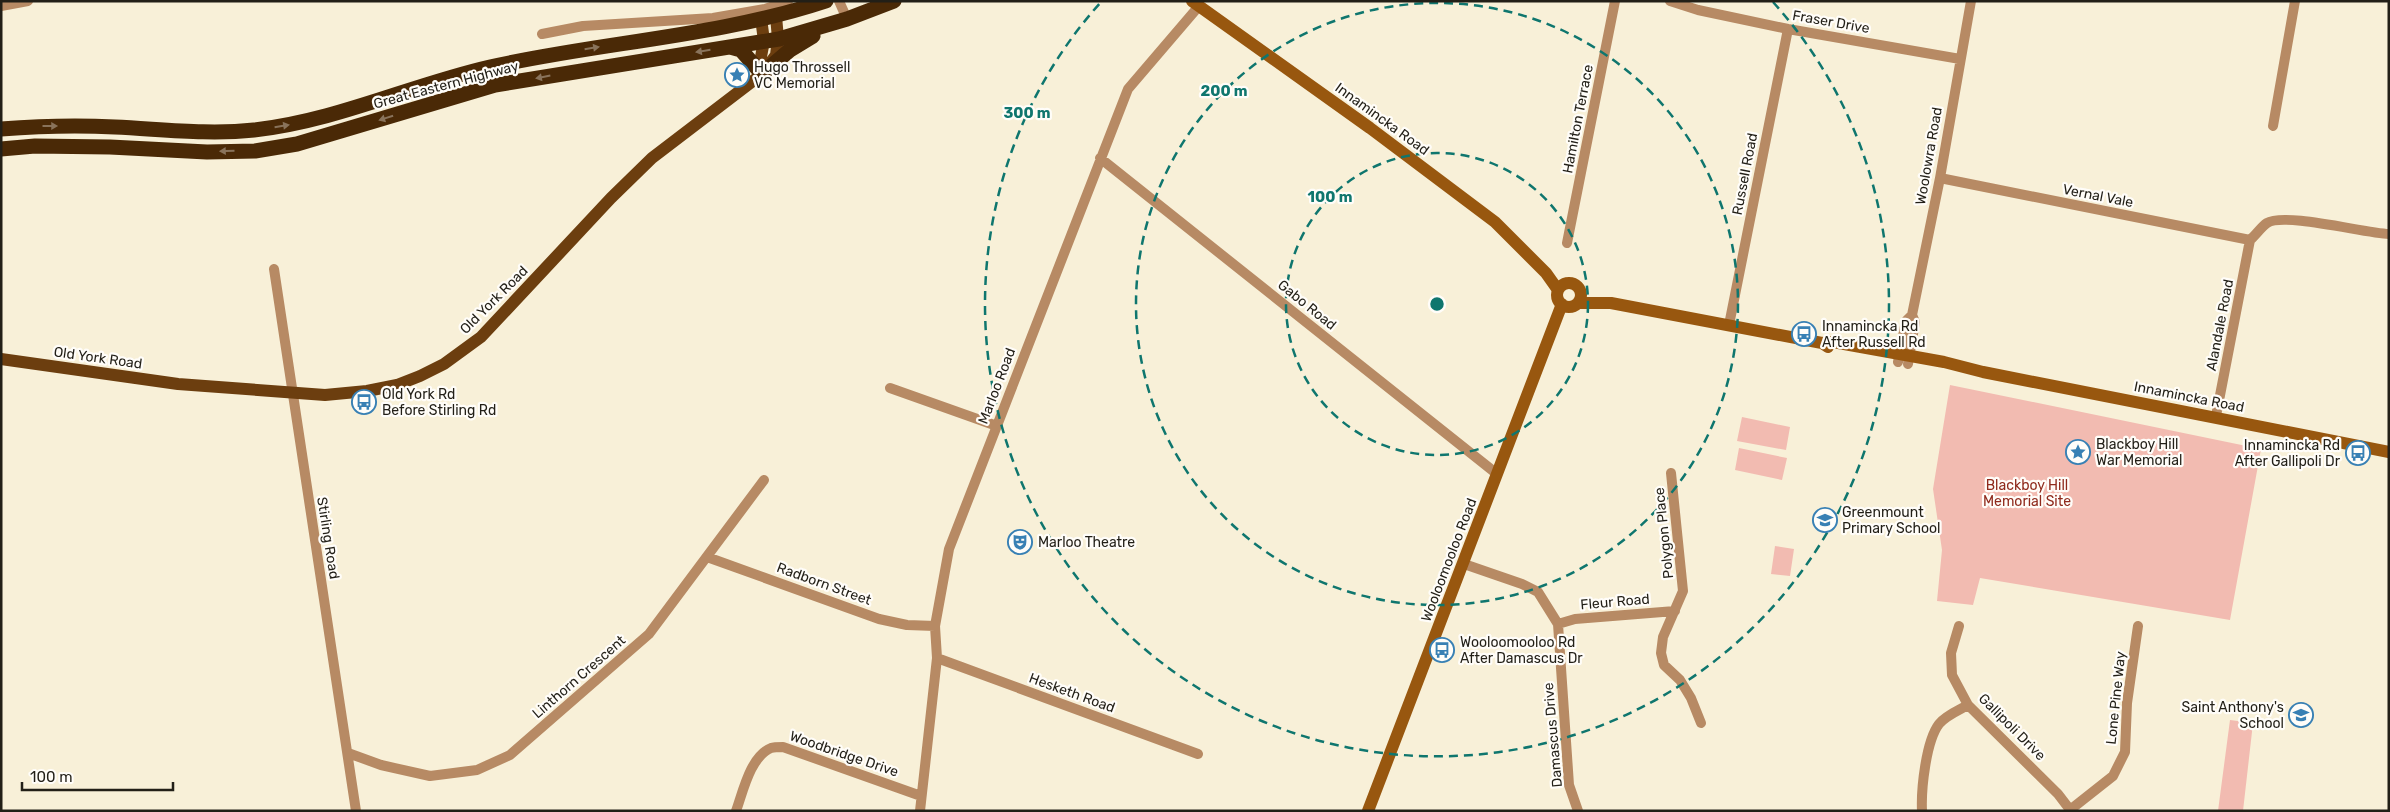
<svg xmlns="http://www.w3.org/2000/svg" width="2390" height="812" font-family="Rubik,sans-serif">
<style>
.green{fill:#f2bbb1}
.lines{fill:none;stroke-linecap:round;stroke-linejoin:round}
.street{stroke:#b78a64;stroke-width:10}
.secondary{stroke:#98570f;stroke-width:12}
.primary{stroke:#6c3e0f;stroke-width:12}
.highway{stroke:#4a2906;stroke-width:15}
.oneway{fill:#89735b}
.ring{fill:none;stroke:#0f766e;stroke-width:2.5;stroke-dasharray:9 6}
.labels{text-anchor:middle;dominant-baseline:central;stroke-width:4.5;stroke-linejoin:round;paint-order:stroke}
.street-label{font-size:14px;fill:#221f17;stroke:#fffdf9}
.poi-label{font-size:14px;fill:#221f17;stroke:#fffdf9;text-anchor:start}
.park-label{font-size:14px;fill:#8f2a1c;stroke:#fffdf9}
.centre{fill:#0f766e;stroke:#fffdf9;stroke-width:2.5}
.ring-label{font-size:15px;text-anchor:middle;font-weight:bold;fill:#0f766e;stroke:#fffdf9;stroke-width:4.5;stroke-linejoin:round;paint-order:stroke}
</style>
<rect width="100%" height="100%" fill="#f8f0d8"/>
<path class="green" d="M1950,385l311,64 -31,171 -250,-42 -7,27 -36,-4 5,-51 -9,-61z
M1742,417l48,10 -4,23 -49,-9z
M1739,448l48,10 -5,22 -47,-10z
M1775,546l19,3 -4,27 -19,-2z
M2230,720l23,3 -10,88h-25z"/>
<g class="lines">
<path class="street" d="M839,1l8,18
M1670,1l28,9 90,19 172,30
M1,6l27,-5
M542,34l41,-8 130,-8 52,-9 23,-8
M2273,126l22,-125
M1100,158l397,316
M1940,178l310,62
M2250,240c6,-5 11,-13 17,-17 17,-11 97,10 122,11
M1567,243l48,-242
M274,269l82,542
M1729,325l59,-296
M1898,362l8,-41 6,-6 28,-137 31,-177
M1908,364l7,-42 -3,-7
M890,388l107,38
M2216,416l34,-176
M1671,473l12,118 -20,46 -2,16 3,12 16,15 11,18 10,25
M707,557l172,62 28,6 28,1
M1464,564l58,20 16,8 20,32 11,161 9,26
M1558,624l17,-5 100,-8
M1959,626l-8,27 1,22 16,30 90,89 13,17
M937,658l261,96
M348,753l33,12 49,11 47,-6 33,-15 139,-121 115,-154
M2070,810l43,-34 12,-24 2,-49 11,-77
M736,811c7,-19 14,-54 35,-63 3,-1 8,-1 12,-1l138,49
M920,811l17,-153 -2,-32 14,-77 179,-460 71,-83
M1922,811c-1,-22 4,-70 17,-87 6,-8 20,-14 29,-19"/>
<path class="secondary" d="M1192,1l178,127 125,94 51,51 12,17
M1557 295a12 12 0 1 1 24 0a12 12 0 1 1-24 0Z
M1578,303h33l211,40 6,4
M1822,343l11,-1 111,20 39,10 406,80
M1368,811l194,-507"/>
<path class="primary" d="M761,18l3,23 -4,21 2,12
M1,359l177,25 147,11 42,-4 30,-6 23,-9 24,-12 37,-27 130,-139 41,-40 110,-84 14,-19 2,-16 -2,-23"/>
<path class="highway" d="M730,47l11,3 21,24 28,-24 23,-14
M1,129c38,-3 76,-4 114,-2 46,2 93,8 139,3 82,-9 157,-45 236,-63 111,-25 227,-30 336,-66
M1,149l34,-3 75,1 97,5 48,-1 42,-7 198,-59 284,-46 68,-20 47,-18"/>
</g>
<defs><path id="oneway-solid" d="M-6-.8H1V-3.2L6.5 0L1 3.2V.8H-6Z" transform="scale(1.25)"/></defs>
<g class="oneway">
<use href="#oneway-solid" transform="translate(592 48) rotate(-9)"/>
<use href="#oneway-solid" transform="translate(703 51) rotate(171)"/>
<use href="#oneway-solid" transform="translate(543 77) rotate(169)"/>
<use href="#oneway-solid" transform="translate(386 118) rotate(162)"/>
<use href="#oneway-solid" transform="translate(50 126)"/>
<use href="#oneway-solid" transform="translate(282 126) rotate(-9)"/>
<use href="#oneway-solid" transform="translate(227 151) rotate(178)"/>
</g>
<g class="ring">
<circle cx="1437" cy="304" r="151"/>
<circle cx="1437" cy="304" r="301"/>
<path d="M1773 2A452 452 0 1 1 1101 2"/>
</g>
<defs>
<symbol id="sight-ring" viewBox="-11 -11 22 22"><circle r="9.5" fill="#fffdf9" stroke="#3880b4" stroke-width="1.5"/><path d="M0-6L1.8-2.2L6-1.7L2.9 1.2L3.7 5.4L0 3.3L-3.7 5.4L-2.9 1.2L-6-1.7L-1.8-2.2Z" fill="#3880b4"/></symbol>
<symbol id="bus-ring" viewBox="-11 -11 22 22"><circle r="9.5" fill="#fffdf9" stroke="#3880b4" stroke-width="1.5"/><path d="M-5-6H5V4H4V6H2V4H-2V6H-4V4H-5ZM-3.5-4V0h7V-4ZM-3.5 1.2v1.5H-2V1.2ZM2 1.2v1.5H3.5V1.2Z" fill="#3880b4"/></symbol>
<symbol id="school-ring" viewBox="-11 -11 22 22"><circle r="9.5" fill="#fffdf9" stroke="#3880b4" stroke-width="1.5"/><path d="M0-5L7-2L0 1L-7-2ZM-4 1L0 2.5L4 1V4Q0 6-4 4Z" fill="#3880b4"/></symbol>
<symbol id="theatre-ring" viewBox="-11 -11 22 22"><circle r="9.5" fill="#fffdf9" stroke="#3880b4" stroke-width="1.5"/><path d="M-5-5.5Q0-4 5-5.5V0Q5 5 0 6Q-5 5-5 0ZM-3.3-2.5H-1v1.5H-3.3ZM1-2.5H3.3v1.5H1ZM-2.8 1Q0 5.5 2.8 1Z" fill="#3880b4"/></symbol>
</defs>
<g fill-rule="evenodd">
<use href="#sight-ring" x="723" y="61" width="28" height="28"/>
<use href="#bus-ring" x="1790" y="320" width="28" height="28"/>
<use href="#bus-ring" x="350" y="388" width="28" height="28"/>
<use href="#sight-ring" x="2064" y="438" width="28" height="28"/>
<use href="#bus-ring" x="2344" y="439" width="28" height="28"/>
<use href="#school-ring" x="1811" y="506" width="28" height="28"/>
<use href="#theatre-ring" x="1006" y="528" width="28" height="28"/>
<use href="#bus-ring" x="1428" y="636" width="28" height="28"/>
<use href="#school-ring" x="2287" y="701" width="28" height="28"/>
</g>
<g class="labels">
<g class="street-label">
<text transform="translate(1831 22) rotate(10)">Fraser Drive</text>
<text transform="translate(446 85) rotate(-15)">Great Eastern Highway</text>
<text transform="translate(1382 119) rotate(36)">Innamincka Road</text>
<text transform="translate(1578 119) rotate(-79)">Hamilton Terrace</text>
<text transform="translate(1929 156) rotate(-80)">Woolowra Road</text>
<text transform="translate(1745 174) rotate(-79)">Russell Road</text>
<text transform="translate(2098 196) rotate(11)">Vernal Vale</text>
<text transform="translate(494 300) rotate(-45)">Old York Road</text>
<text transform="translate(1307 305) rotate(39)">Gabo Road</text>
<text transform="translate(2220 325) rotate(-79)">Alandale Road</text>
<text transform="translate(98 358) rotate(8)">Old York Road</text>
<text transform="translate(997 386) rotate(-69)">Marloo Road</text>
<text transform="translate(2189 397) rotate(11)">Innamincka Road</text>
<text transform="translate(1664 533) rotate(-96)">Polygon Place</text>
<text transform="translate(328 538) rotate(81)">Stirling Road</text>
<text transform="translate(1449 560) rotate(-69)">Wooloomooloo Road</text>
<text transform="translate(824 584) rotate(20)">Radborn Street</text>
<text transform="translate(1615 602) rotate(-5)">Fleur Road</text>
<text transform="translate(579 677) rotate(-41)">Linthorn Crescent</text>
<text transform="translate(1072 693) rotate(20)">Hesketh Road</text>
<text transform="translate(2116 698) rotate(-84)">Lone Pine Way</text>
<text transform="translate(2012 727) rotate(45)">Gallipoli Drive</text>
<text transform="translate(1553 735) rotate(-95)">Damascus Drive</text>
<text transform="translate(844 754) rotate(19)">Woodbridge Drive</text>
</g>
<g class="poi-label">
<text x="754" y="67">Hugo Throssell<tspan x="754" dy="16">VC Memorial</tspan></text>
<text x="1822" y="326">Innamincka Rd<tspan x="1822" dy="16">After Russell Rd</tspan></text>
<text x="382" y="394">Old York Rd<tspan x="382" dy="16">Before Stirling Rd</tspan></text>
<text x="2096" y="444">Blackboy Hill<tspan x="2096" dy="16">War Memorial</tspan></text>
<text x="2340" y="445" text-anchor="end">Innamincka Rd<tspan x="2340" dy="16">After Gallipoli Dr</tspan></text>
<text x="1842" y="512">Greenmount<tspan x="1842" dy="16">Primary School</tspan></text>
<text x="1038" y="542">Marloo Theatre</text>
<text x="1460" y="642">Wooloomooloo Rd<tspan x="1460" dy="16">After Damascus Dr</tspan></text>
<text x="2284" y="707" text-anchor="end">Saint Anthony's<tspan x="2284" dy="16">School</tspan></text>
</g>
<g class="park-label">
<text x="2027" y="485">Blackboy Hill<tspan x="2027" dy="16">Memorial Site</tspan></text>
</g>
</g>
<circle cx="1437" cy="304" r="8" class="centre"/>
<g class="ring-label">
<text x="1224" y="96">200 m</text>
<text x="1027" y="118">300 m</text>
<text x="1330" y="202">100 m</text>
</g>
<rect width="2390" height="812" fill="none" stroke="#221f17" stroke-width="5"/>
<path d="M22 782v8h151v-8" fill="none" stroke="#221f17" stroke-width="2.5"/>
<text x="30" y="782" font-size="15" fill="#221f17" stroke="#fffdf9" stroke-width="4" paint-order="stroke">100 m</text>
</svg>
